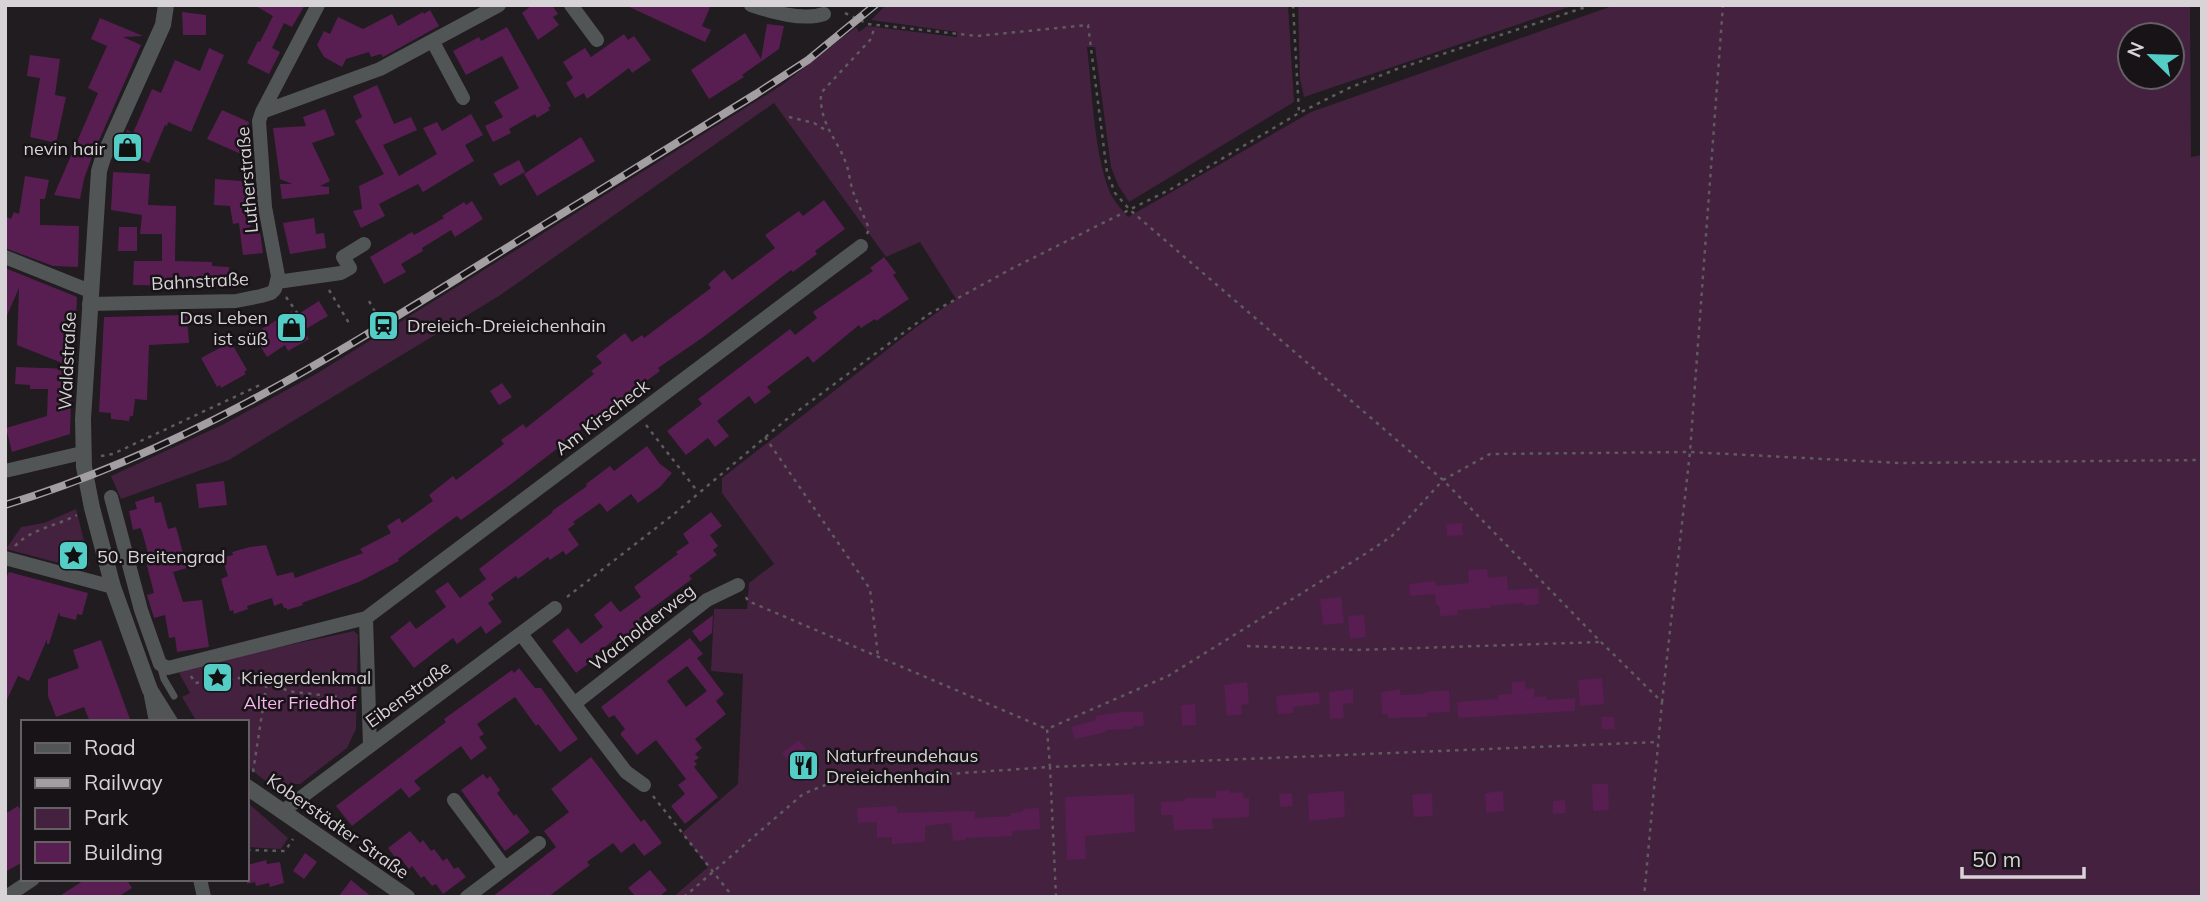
<svg xmlns="http://www.w3.org/2000/svg" width="2207" height="902" font-family="Mulish,sans-serif">
<style>
.green{fill:#43213f;fill-rule:evenodd}
.building{fill:#581e52;fill-rule:evenodd}
.lines{fill:none;stroke-linecap:round;stroke-linejoin:round}
.path{stroke:#5f5b5e;stroke-width:2.5;stroke-dasharray:3.5 5;stroke-linecap:butt}
.service{stroke:#525555;stroke-width:7}
.minor{stroke:#525555;stroke-width:14}
.tertiary{stroke:#525555;stroke-width:16}
.rail-casing{stroke:#a29ea1;stroke-width:8}
.rail{stroke:#171316;stroke-width:5;stroke-dasharray:16;stroke-linecap:butt}
.labels{text-anchor:middle;dominant-baseline:central;stroke-width:5;stroke-linejoin:round;paint-order:stroke}
.poi-label{font-size:18px;fill:#d7d3d6;stroke:#171316;text-anchor:start}
.street-label{font-size:18px;fill:#d7d3d6;stroke:#171316}
.park-label{font-size:18px;fill:#fbb5f0;stroke:#171316}
</style>
<rect width="100%" height="100%" fill="#201c1f"/>
<path class="green" d="M886,5h402l6,97 -165,100 -11,-17 -7,-18 -16,-120h-8c5,42 7,105 22,143 4,10 12,19 19,27l183,-105 304,-107h575l1,152 11,-2v742h-1529l35,-30 -26,-34 56,-49 5,-110 -32,-3 3,-62h33l2,-26 25,-19 -52,-71v-15l193,-150 41,-29 -36,-57 -34,15 -112,-154 -275,193 -270,164 -108,39 -10,-23 111,-51 94,-51 466,-289 74,-58 3,5 8,-6 90,11v-5l-86,-12zM2130,35h42v42h-42z
M1298,5h277l-271,92 -4,-18z
M76,509l14,55 -3,4 -13,-1 -68,-18 15,-22 23,-4z
M354,631l4,4 -2,94 -9,19 -47,36 -29,1 -24,-18v-45h-50l-15,-25 8,-4 -11,-20 8,-6z
M247,802l41,36 -7,11 -34,-2z"/>
<path class="building" d="M254,5h51l-13,22 -8,-4 -12,25 8,4 -11,22 -22,-11 11,-22 2,1 13,-26z
M532,5h20l6,9 -5,3 6,8 -21,15 -16,-27z
M625,5h86l-9,21 9,4 -6,12z
M430,10l9,16 -56,31 -2,-3 -10,3 -2,-5 -23,7 -4,8 -18,-10 -7,-12 7,-14 6,3 8,-17 25,12 29,-15 6,12 25,-14 1,2z
M182,12l24,3v20h-23z
M100,18l43,18 -20,1 18,8 -48,109 -9,25 -4,20 -26,-4 44,-102 -10,-5 19,-42 -16,-7z
M767,24l17,2 -5,23 -37,26 2,2 -35,22 -18,-29 54,-37 16,26z
M507,27l44,79 -3,2 2,2 -13,8 -2,-4 -26,15 2,4 -18,9 -8,-16 18,-9 -9,-15 25,-14 -17,-32 -36,19 -13,-24 26,-14 2,4z
M624,34l4,6 6,-4 17,24 -19,13 -3,-5 -42,31 -3,-6 -9,5 -9,-15 7,-5 -10,-16 22,-14 6,9z
M209,48l15,7 -33,77 -23,-10 -1,4 -2,-1 -16,38 -31,-13 9,-20 6,3 19,-44 9,4 14,-33 25,11z
M30,55l30,4 -5,36 11,2 -10,46 -26,-6 10,-59 -13,-2z
M377,85l17,39 17,-7 6,13 -34,15 16,31 38,-22 -14,-26 14,-6 5,9 29,-17 12,21 -18,10 9,16 -51,31 -5,-8 -39,20 6,12 -24,12 -8,-17 9,-2 -3,-23 25,-12 -29,-53 7,-4 -9,-21z
M325,109l10,26 -23,8 18,38 -10,5 9,1v7l-47,5 -2,-15h12l-12,-5 -7,-51 33,-2 -3,-9z
M222,110l27,12 -2,9 3,-1v28l-43,-19z
M581,137l14,24 -58,35 -13,-22z
M519,160l6,12 -25,14 -7,-12z
M113,172l37,2 -2,31 28,1 -1,55 37,1v4l17,1 -1,20 -95,-2 1,-24h28v-27h-22l2,-19 -31,-5z
M25,176l24,4 -4,19h-5v26l39,1 -1,41 -25,-1 -48,-18v-32l6,3 3,-7 5,2z
M215,179l38,3 -3,51 10,-1 3,21 -20,2 -4,-32 -6,1 -3,-18 -16,-1z
M824,200l21,29 -30,22 2,3 -24,18 -2,-2 -89,68 -44,30 2,3 -94,69 1,1 -57,44 -49,35 -4,-4 -59,43 1,2 -40,21 -57,21 1,2 -16,5v-2h-3l-2,-5 -8,3 -2,-8 -25,8 1,3 -14,5 -1,-4 -3,1 -9,-32 7,-3 -6,-18 11,-3 -1,-3 18,-5 16,-2 11,31 16,-4 2,6 68,-25 -3,-4 31,-16 -4,-7 12,-8 3,5 31,-22 -4,-6 24,-19 3,4 48,-36 -3,-4 22,-16 3,4 68,-54 -3,-3 11,-8 -6,-7 29,-23 7,9 10,-7 2,3 67,-50 -3,-4 16,-14 8,10 43,-32 -10,-13 34,-24 4,5z
M472,201l11,18 -28,18 -4,-7 -29,18 1,3 -22,13 5,8 -22,12 -14,-27 42,-25 2,3 30,-17 -2,-2 22,-14 2,3z
M314,218l2,16 8,-1 2,15 -36,6 -7,-31z
M119,227h18v24h-19z
M884,257l12,16 -3,2 16,24 -33,22 -1,-2 -14,9 -2,-3 -46,38 -5,-7 -41,31 4,5 -16,12 -6,-8 -32,25 12,15 -14,11 -7,-9 -22,17 -19,-24 35,-27 -4,-5 92,-70 5,6 22,-17 -4,-6 60,-41 -3,-3z
M5,268l72,29 -1,20h-2l-2,50 -55,-22 2,-57 -14,32z
M319,301l9,15 -24,14 5,9 -21,12 -3,-6 -18,12 -14,-23 39,-23 3,5z
M187,315l2,28 -40,2 -2,55 -12,-1 -2,17h-3l-1,5 -18,-2v-6l-12,-1 5,-95z
M231,342l16,28 -3,2 2,2 -25,14 -1,-3 -3,2 -16,-29z
M16,367l56,2 -2,65 -58,18 -6,-24 41,-12 1,-27h-18v-4l-15,-1z
M502,383l10,14 -13,8 -9,-14z
M647,446l13,18 12,9 -12,14 -22,16 -7,-9 -24,18 -7,-9 -27,19 2,2 -7,5 11,16 -13,10 -3,-4 -13,9 -2,-3 -30,22 -2,-3 -25,18 3,5 -6,4 14,19 -16,12 -5,-8 -24,18 -4,-6 -39,30 -24,-31 20,-16 6,8 30,-22 -11,-16 13,-9 12,16 26,-19 -7,-10 74,-57 -1,-1 35,-25 -1,-2 24,-18 4,5z
M224,481l3,24 -28,3 -3,-24z
M154,496l1,7 6,-1 7,27 8,-2 11,41 -14,4 10,30 19,-2 7,47 -32,5 -2,-15 -6,1 -4,-23 -11,3 -7,-23 7,-2 -8,-31 4,-1 -8,-30 -2,-3 -7,2 -4,-19 8,-2 -2,-7z
M711,512l11,14 -12,9 8,11 -5,4 4,5 -28,21 3,3 -53,39 1,2 -3,3 5,7 -18,13 -5,-7 -28,22 2,2 -17,13 -24,-32 16,-13 13,16 22,-17 -9,-12 17,-14 9,11 21,-15 -7,-10 44,-33 -2,-2 13,-9 -6,-9z
M1462,523l1,12 -16,1 -1,-12z
M1487,569l1,9 19,-2 1,14 30,-2 1,16 -15,2 -1,-3 -33,3v2l-33,2 1,5 -18,1 -1,-11h-3l-1,-11 -25,2 -1,-12 26,-3 1,5 33,-3 -1,-13z
M9,572l79,21 -6,22 -5,-1 -1,6 -16,-4 -1,-4 -10,32h-2v-5l-18,42 -11,-5 -13,28v-124z
M1341,597l3,26 -21,2 -3,-26z
M713,615l-1,18 -12,9 -8,-11z
M1364,615l2,22 -16,2 -2,-23z
M690,638l13,16 -6,4 27,36 -8,7 10,13 -31,25 7,9 -7,6 4,4 -5,3 3,3 -3,3 24,30 -33,27 -14,-18 14,-12 -7,-9 8,-6 -30,-39 -19,15 -16,-20v-2l4,-4 -11,-14 -5,3 -8,-11zM687,666l20,25 -21,16 -19,-26z
M101,640l30,82h-41l-6,-15 -28,10 -8,-21v-17l31,-11 -6,-18z
M519,668l16,20h6l37,51 -18,13 -22,-28 -2,2 -21,-29 -38,27 7,10 -5,3 8,11 -16,12 -10,-14 -47,35 7,8 -12,9 -8,-10 -49,38 -16,-20 110,-84 -2,-3 68,-49 2,3z
M1602,678l2,26 -24,2 -2,-26z
M1525,681l1,8 8,-1v9l13,-1v4l28,-2v13l-117,7 -1,-16 41,-3v-4l14,-1v-12z
M1247,682l2,22 -8,1 1,9 -15,2 -3,-31z
M1353,689v14l-10,1 1,14 -14,1 -1,-27z
M1400,689v6l25,-1v-2l24,-2 1,22 -23,1v4l-39,1v-4h-6l-1,-22z
M1319,692l1,12 -27,3v6l-15,1 -2,-18z
M1195,704l1,21 -14,1 -1,-21z
M1122,712h21l1,14h-11v3l-27,1v2l-31,7 -4,-12 25,-7v-4z
M1601,717h13l1,12h-13z
M799,740l22,30 -15,13 -24,-30z
M591,757l50,65 3,-3 18,24 -18,13 -10,-13 -13,10 -8,-10 -26,19 3,3 -42,32h-56l64,-50 -12,-16 25,-19 -18,-23z
M483,774l4,5 3,-3 10,14 -3,3 17,23 2,-2 14,18 -25,19 -44,-61z
M1592,784h16l1,26 -16,1z
M1230,790v3l13,-1v6h6v19l-37,2 1,10 -39,1 -1,-15h-12v-13l24,-1v-3h31v-7z
M1344,791l1,26 -36,4 -1,-27z
M1503,791l1,20 -18,2 -1,-20z
M1292,793l1,13 -13,1 -1,-13z
M1432,793l1,23 -19,1 -2,-22z
M1134,794l1,38 -50,4 1,23 -19,1 -2,-63z
M1565,800l1,13 -13,1v-13z
M18,806l5,8v48l-18,10v-58z
M897,806v7l78,-2v7l36,-2v-3l12,-1v-3l16,-1 1,21 -27,2 -1,5 -47,2v2l-12,1 -2,-18 -26,3v16l-33,2v-7l-15,1v-16l-19,1 -1,-15z
M410,831l10,12 3,-3 8,11 3,-2 9,12 4,-3 7,11 4,-2 8,10 -23,17 -7,-10 -4,2 -8,-10 -3,2 -9,-12 -3,3 -9,-11 -3,2 -9,-12z
M305,853l12,9 -13,17 -11,-8z
M266,860l1,4 13,-2 4,21 -14,4 -1,-4 -13,3 -1,-4 -8,2v-19z
M650,870l17,20 -8,7h-23l-8,-9z
M86,879h40l6,9 -14,9h-60z
M351,880l21,17h-34z"/>
<g class="lines">
<path class="path" d="M1293,5l6,108
M845,13l23,11 109,12 111,-11 19,147 8,21 15,17 313,270 158,162 61,60 -18,195
M789,117l25,6 13,8
M867,234l2,-5c-5,-14 -13,-27 -17,-41 -2,-7 -3,-15 -5,-22 -9,-27 -28,-41 -26,-73l50,-54 4,-13
M329,290l20,33
M286,297l12,17
M369,301l10,18
M646,425l52,67
M765,437l105,152 8,67
M101,456l12,-2 147,-69
M15,546c16,-17 41,-20 62,-31
M567,597l107,-83 113,-95 142,-105 82,-45 160,-80 128,-76 50,-25 48,-19 195,-64
M746,597l2,4 299,128
M1247,646l110,4 244,-8
M191,676l4,7 73,-8 19,16 51,6 15,8
M1662,702l28,-250 33,-447
M253,772l15,-97
M653,796l80,101
M247,850l38,1 8,-12
M684,897l119,-103 42,-17h59l146,-10 -3,-38 121,-53 197,-122 27,-18 51,-56 47,-26 200,-2 210,11 302,-3
M1056,897l-6,-130 608,-25"/>
<path class="service" d="M160,665l4,14 10,17"/>
<path class="minor" d="M571,5l26,35
M751,5c21,7 51,16 73,9
M433,42l30,56
M262,112l118,-43 119,-64
M5,257l85,34
M277,282l64,-9 9,-5 -7,-11 21,-13
M89,304l147,-3 25,-5 10,-3 4,-4 3,-13 -13,-69 -6,-86 3,-9 56,-107
M5,471l77,-18
M111,497l30,113 19,54 8,4 198,-50
M5,558l108,29
M521,634l105,138 18,13
M151,696l5,26
M574,704l133,-104 31,-15
M370,746l-4,-128 495,-372
M454,800l51,68
M283,811l272,-203
M200,879l4,18
M6,897l27,-18
M467,897l72,-54"/>
<path class="tertiary" d="M166,5l-3,20 -60,133 -4,13 -16,248 1,48 8,41 21,79 37,103 20,32
M247,787l160,110"/>
<defs>
<path id="rail" d="M5,505c174,-53 319,-143 471,-238 93,-58 186,-115 280,-173l52,-34 67,-55"/>
</defs>
<use href="#rail" class="rail-casing"/>
<use href="#rail" class="rail"/>
</g>
<defs>
<symbol id="shop-square" viewBox="-11 -11 22 22"><rect x="-9" y="-9" width="18" height="18" rx="4" fill="#54cdc7" stroke="#171316"/><path d="M-5-2.5h2.3a2.7 3.5 0 0 1 5.4 0H5L5.5 6h-11ZM-1.5-2.5h3a1.5 2.3 0 0 0-3 0Z" fill="#111"/></symbol>
<symbol id="station-square" viewBox="-11 -11 22 22"><rect x="-9" y="-9" width="18" height="18" rx="4" fill="#54cdc7" stroke="#171316"/><path d="M-3-6H3Q5-6 5-4V2Q5 4 3 4L4.5 6H3L1.5 4h-3L-3 6H-4.5L-3 4Q-5 4-5 2V-4Q-5-6-3-6ZM-3.5-4v3h7v-3ZM-3.5 1v1.5H-2V1ZM2 1v1.5H3.5V1Z" fill="#111"/></symbol>
<symbol id="sight-square" viewBox="-11 -11 22 22"><rect x="-9" y="-9" width="18" height="18" rx="4" fill="#54cdc7" stroke="#171316"/><path d="M0-6L1.8-2.2L6-1.7L2.9 1.2L3.7 5.4L0 3.3L-3.7 5.4L-2.9 1.2L-6-1.7L-1.8-2.2Z" fill="#111"/></symbol>
<symbol id="restaurant-square" viewBox="-11 -11 22 22"><rect x="-9" y="-9" width="18" height="18" rx="4" fill="#54cdc7" stroke="#171316"/><path d="M-5-6h1v4h1v-4h1v4h1v-4h1v5L-1.5 .5V6h-2V.5L-5-1ZM5-6V6H3V1.5H1.5Q1.5-4 5-6Z" fill="#111"/></symbol>
</defs>
<g fill-rule="evenodd">
<use href="#shop-square" x="110" y="130" width="35" height="35"/>
<use href="#station-square" x="366" y="308" width="35" height="35"/>
<use href="#shop-square" x="274" y="310" width="35" height="35"/>
<use href="#sight-square" x="56" y="538" width="35" height="35"/>
<use href="#sight-square" x="200" y="660" width="35" height="35"/>
<use href="#restaurant-square" x="786" y="748" width="35" height="35"/>
</g>
<g class="labels">
<g class="poi-label">
<text x="105" y="148" text-anchor="end">nevin hair</text>
<text x="268" y="317" text-anchor="end">Das Leben<tspan x="268" dy="21">ist süß</tspan></text>
<text x="407" y="325">Dreieich-Dreieichenhain</text>
<text x="97" y="556">50. Breitengrad</text>
<text x="241" y="677">Kriegerdenkmal</text>
<text x="826" y="755">Naturfreundehaus<tspan x="826" dy="21">Dreieichenhain</tspan></text>
</g>
<g class="street-label">
<text transform="translate(247 180) rotate(-95)">Lutherstraße</text>
<text transform="translate(200 281) rotate(-3)">Bahnstraße</text>
<text transform="translate(67 361) rotate(-87)">Waldstraße</text>
<text transform="translate(602 417) rotate(-37)">Am Kirscheck</text>
<text transform="translate(642 627) rotate(-38)">Wacholderweg</text>
<text transform="translate(408 694) rotate(-36)">Eibenstraße</text>
<text transform="translate(338 826) rotate(35)">Koberstädter Straße</text>
</g>
<g class="park-label">
<text x="300" y="702">Alter Friedhof</text>
</g>
</g>
<rect width="2207" height="902" fill="none" stroke="#d7d3d6" stroke-width="14"/>
<rect x="21" y="720" width="228" height="161" fill="#171316" stroke="#646063" stroke-width="2"/>
<rect x="35" y="743" width="35" height="10" fill="#525555" stroke="#646063" stroke-width="2"/>
<text x="84" y="755" font-size="21" fill="#d7d3d6">Road</text>
<rect x="35" y="778" width="35" height="10" fill="#a29ea1" stroke="#646063" stroke-width="2"/>
<text x="84" y="790" font-size="21" fill="#d7d3d6">Railway</text>
<rect x="35" y="808" width="35" height="21" fill="#43213f" stroke="#646063" stroke-width="2"/>
<text x="84" y="825" font-size="21" fill="#d7d3d6">Park</text>
<rect x="35" y="842" width="35" height="21" fill="#581e52" stroke="#646063" stroke-width="2"/>
<text x="84" y="860" font-size="21" fill="#d7d3d6">Building</text>
<g transform="translate(2151 56) rotate(293)"><circle r="33" fill="#171316" stroke="#646063" stroke-width="2"/>
<path d="M0-5L12 26L0 18L-12 26Z" fill="#54cdc7"/>
<text y="-10" font-size="19" font-weight="bold" text-anchor="middle" fill="#d7d3d6">N</text>
</g>
<path d="M1962 867v10h122v-10" fill="none" stroke="#d7d3d6" stroke-width="3.5"/>
<text x="1972" y="867" font-size="21" fill="#d7d3d6" stroke="#171316" stroke-width="5" paint-order="stroke">50 m</text>
</svg>
